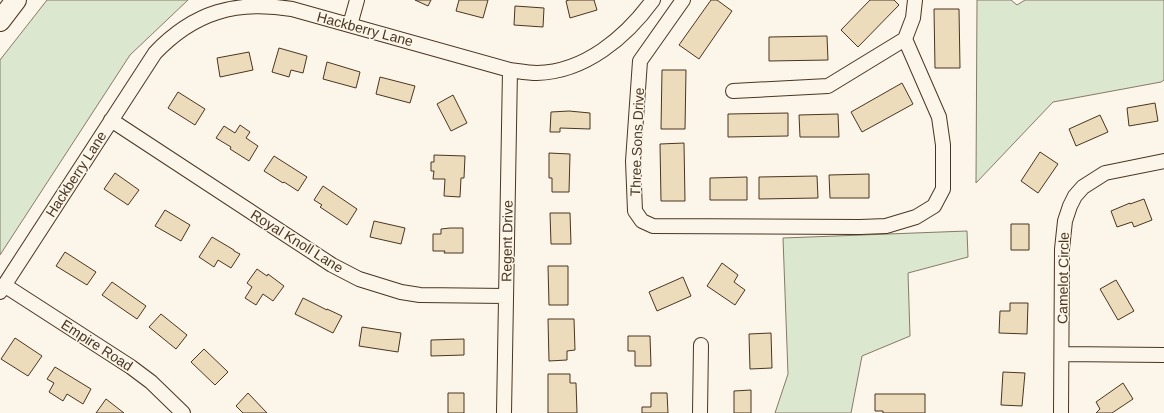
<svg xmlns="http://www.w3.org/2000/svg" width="1164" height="413" font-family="Helvetica,sans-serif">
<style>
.green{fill:#dce7d0;stroke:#887966}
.building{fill:#ecdcbc;stroke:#4a3520}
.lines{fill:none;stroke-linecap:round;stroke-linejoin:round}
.minor-casing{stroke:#4a3520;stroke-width:16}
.highway-casing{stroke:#4a3520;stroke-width:22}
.minor{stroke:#fbf6e9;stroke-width:14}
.highway{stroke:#fbf6e9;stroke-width:20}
.labels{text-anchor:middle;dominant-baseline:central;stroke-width:3;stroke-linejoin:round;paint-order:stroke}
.street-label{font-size:14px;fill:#4a3520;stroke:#fbf6e9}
</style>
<rect width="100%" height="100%" fill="#fbf6e9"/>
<path class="green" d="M47,0h141l-58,55 -130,200v-195z
M977,0h34l6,5 8,-5h139v80l-3,2 -108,20 -77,81z
M967,231l1,26 -60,16 2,63 -48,20 -11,57h-76l13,-39 -5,-136z"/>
<path class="building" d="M415,0h16l-3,6z
M459,0h29l-5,18 -27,-7z
M569,0h25l3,10 -27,8 -4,-17z
M711,0h6l15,11 -33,48 -20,-14z
M870,0h24l5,5 -41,42 -17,-17z
M515,6l29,2 -1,19 -29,-2z
M934,9h25l1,59h-25z
M827,36l1,24 -59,1v-24z
M279,48l28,8 -4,17 -12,-3 -2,7 -17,-5z
M249,52l4,18 -33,7 -3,-19z
M327,62l33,10 -4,16 -33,-9z
M662,70h24l-1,59h-24z
M380,77l35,9 -5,17 -34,-9z
M902,83l11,21 -51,28 -11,-20z
M178,92l27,17 -10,16 -27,-17z
M453,95l14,28 -16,8 -14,-27z
M1155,103l3,18 -29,5 -2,-18z
M569,111l21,2v16l-30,-1v4h-10l1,-20z
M788,113v23l-60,1v-23z
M838,114l1,23h-39l-1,-22z
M1100,115l8,17 -32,14 -7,-17z
M240,125l10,7 -4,6 12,8 -9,15 -19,-12 1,-2 -15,-9 8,-12 11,7z
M684,143l1,58h-24l-1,-57z
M1040,152l18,12 -20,29 -17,-12z
M549,153l21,1 -1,38h-17v-14h-3z
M434,155l31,1 -1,22h-3l-1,19 -16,-1 1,-17h-12l1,-8h-3v-9h3z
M274,156l33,21 -9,14 -14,-9 -1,1 -19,-12z
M115,173l24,17 -11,15 -24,-16z
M869,174v24h-39l-1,-23z
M817,176l1,22 -59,1v-22z
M747,177v23h-37v-22z
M323,186l34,23 -10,16 -27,-18 2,-2 -8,-5z
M1144,199l8,21 -18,7 -2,-5 -15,5 -6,-16 19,-8v1z
M165,210l25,15 -9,16 -26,-15z
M550,213h20l1,31h-20z
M374,221l31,7 -4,16 -31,-7z
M1011,224h18v26h-18z
M450,228h13v25h-19l1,-2h-12v-17h8v-5z
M212,237l22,13v1l6,3 -9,14 -13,-8 -4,7 -15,-10z
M65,252l31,20 -9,13 -31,-19z
M722,263l16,12 -4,7 11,8 -10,15 -28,-19z
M548,266h20v39h-19z
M257,269l10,7 1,-2 16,12 -11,15 -10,-7 -7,11 -11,-7 7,-11 -5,-4z
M683,277l8,19 -34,15 -8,-19z
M1116,280l18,31 -16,9 -18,-31z
M112,282l34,24 -9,13 -35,-24z
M303,298l24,12v-1l15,7 -9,17 -38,-19z
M1010,303h18l-1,31 -28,-1 1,-22h10z
M161,314l26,21 -11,14 -27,-22z
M548,319h26l1,31 -8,1v9l-18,1z
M362,327l39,6 -3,19 -39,-6z
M771,333l1,35 -22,1 -1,-35z
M628,336h22l1,30h-16v-15h-7z
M15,338l27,18 -14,20 -27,-17z
M464,339v16l-33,1v-16z
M204,349l24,23 -13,13 -24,-23z
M55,367l36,22 -8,15 -16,-10 -4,7 -14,-9 5,-9 -7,-4z
M1003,372l22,1 -3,33 -21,-1z
M548,374h22v9h6l1,30h-29z
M1123,383l10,16 -21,14h-16l4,-4 -4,-7z
M751,390v23h-17v-22z
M248,393l19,20h-24l-7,-7z
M448,393h16v20h-16z
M651,393h16l1,20h-26v-6h9z
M875,394h50v19h-42v-2h-8z
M106,399l18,14h-28z"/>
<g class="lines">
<defs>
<path id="minor" d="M683,0l-43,61 -7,100 2,50 7,10 11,5 207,1 26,-1 30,-9 18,-11 9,-17v-44l-4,-28 -34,-78
M350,25l7,-25
M733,91l95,-5 77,-47 8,-21 2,-18
M111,120l221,145 27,14 42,13 19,3 86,1
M4,285l127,82 20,15 32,31
M0,292l155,-239c39,-41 81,-53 137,-44l218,61c8,1 18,3 27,3 48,-1 89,-36 116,-73
M1062,354l102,1
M504,413l6,-343
M700,413l1,-68
M1061,413l1,-164 3,-28 5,-15 5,-10 8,-9 22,-14 59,-12"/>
<path id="highway" d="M0,21l16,-21"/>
</defs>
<use href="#minor" class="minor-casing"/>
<use href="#highway" class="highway-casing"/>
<use href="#minor" class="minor"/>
<use href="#highway" class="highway"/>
</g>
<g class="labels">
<g class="street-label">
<text transform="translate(365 29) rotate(15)">Hackberry Lane</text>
<text transform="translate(637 142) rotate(-88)">Three Sons Drive</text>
<text transform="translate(76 174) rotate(-57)">Hackberry Lane</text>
<text transform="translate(297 241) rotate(32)">Royal Knoll Lane</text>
<text transform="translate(507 241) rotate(-89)">Regent Drive</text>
<text transform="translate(1063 278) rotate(-89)">Camelot Circle</text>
<text transform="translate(97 345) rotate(33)">Empire Road</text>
</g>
</g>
</svg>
